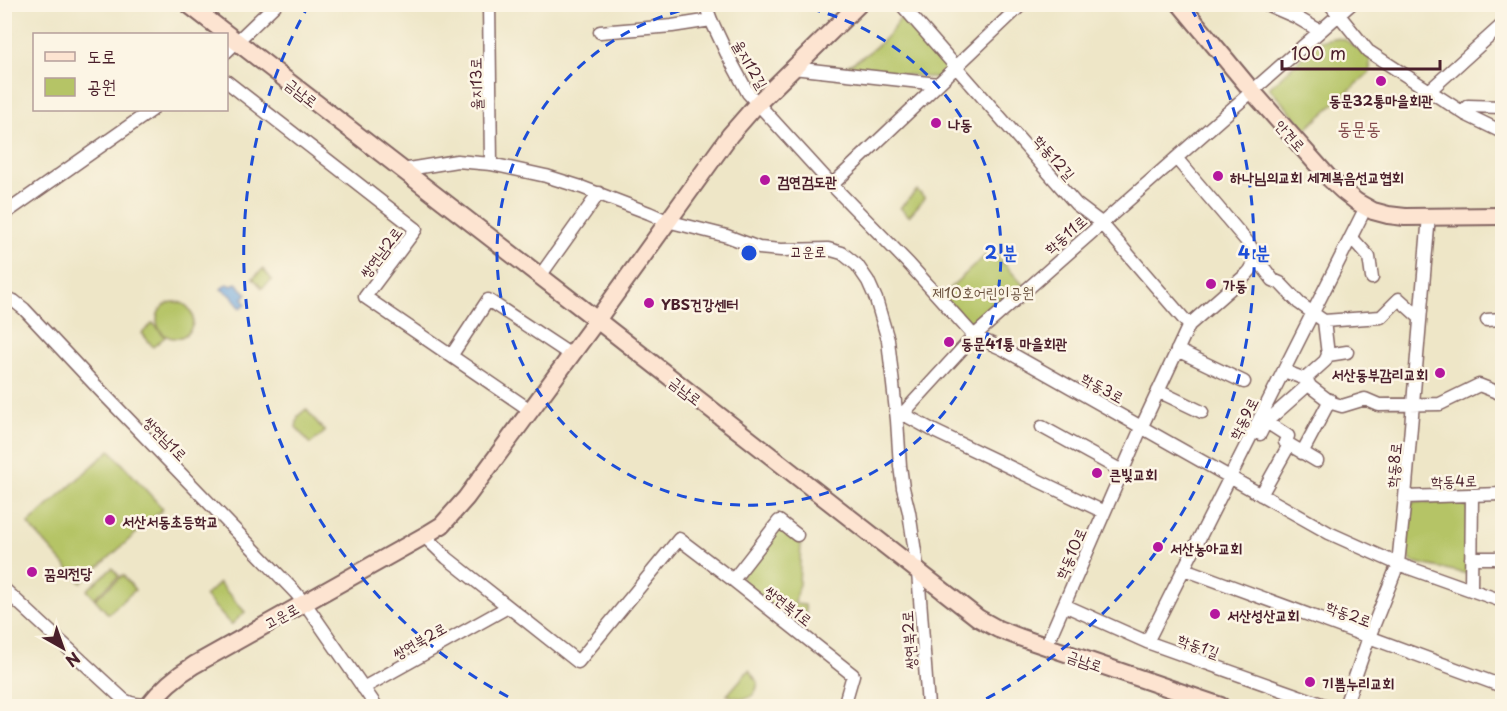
<svg xmlns="http://www.w3.org/2000/svg" width="1507" height="711" font-family="'Playpen Sans','Poor Story',sans-serif">
<style>
.green{fill:#b5c466;stroke:#807248;stroke-width:1.5}
.water{fill:#6ca5dc;stroke:#5b6284;stroke-width:1.5}
.lines{fill:none;stroke-linecap:round;stroke-linejoin:round}
.street-casing{stroke:#836562;stroke-width:15}
.secondary-casing{stroke:#836562;stroke-width:20}
.street{stroke:#fff;stroke-width:12}
.secondary{stroke:#fde4d1;stroke-width:16}
.ring{fill:none;stroke:#1d4ed8;stroke-width:3;stroke-dasharray:10 8}
.poi-dot{fill:#b5179e;stroke:#fcf5e5;stroke-width:2}
.labels{text-anchor:middle;dominant-baseline:central;stroke-width:5;stroke-linejoin:round;paint-order:stroke}
.street-label{font-size:15px;fill:#4a1f2b;stroke:#fcf5e5}
.poi-label{font-size:15px;font-weight:bold;fill:#4a1f2b;stroke:#fcf5e5;text-anchor:start}
.park-label{font-size:15px;fill:#6a513d;stroke:#fcf5e5}
.quarter-label{font-size:18px;fill:#844c4e;stroke:#fcf5e5}
.centre{fill:#1d4ed8;stroke:#fcf5e5;stroke-width:3}
.ring-label{font-size:18px;text-anchor:middle;font-weight:bold;fill:#1d4ed8;stroke:#fcf5e5;stroke-width:5;stroke-linejoin:round;paint-order:stroke}
</style>
<rect width="100%" height="100%" fill="#fcf5e5"/>
<filter id="ink" filterUnits="userSpaceOnUse"><feTurbulence type="fractalNoise" baseFrequency=".0167" numOctaves="2"/><feDisplacementMap in="SourceGraphic" scale="12" xChannelSelector="R" yChannelSelector="G"/><feConvolveMatrix kernelMatrix="1 2 1 2 8 2 1 2 1" color-interpolation-filters="sRGB"/></filter>
<filter id="wash" filterUnits="userSpaceOnUse"><feTurbulence type="fractalNoise" baseFrequency=".008" numOctaves="4" result="noise"/><feDisplacementMap in="SourceGraphic" scale="24" xChannelSelector="R" yChannelSelector="G"/><feGaussianBlur stdDeviation="1.35" result="paint"/><feColorMatrix in="noise" values="0 0 0 0 0 0 0 0 0 0 0 0 0 0 0 0 0 1.4 0 .05"/><feComposite in="paint" operator="in"/></filter>
<g filter="url(#wash)">
<rect width="100%" height="100%" fill="#eee6c7"/>
<path class="green" d="M903,13l45,52 -3,7 -8,6 -94,-10c25,-13 47,-29 60,-55z
M1333,38l11,1 26,19v14l-64,57 -37,-41 51,-47z
M917,190l8,8 -16,18 -9,-8z
M987,254l10,2 28,31 -50,45 -33,-37z
M263,269l9,11 -10,8 -9,-10z
M157 320a18 18 0 1 1 36 0a18 18 0 1 1-36 0Z
M153,323l12,14 -12,10 -11,-14z
M306,409l19,23 -15,12 -14,-17 2,-11z
M110,450l53,59 -82,74 -53,-59z
M1412,502h48l9,6v66l-57,-12 -6,-11z
M784,529l17,15 -2,40 -3,12 -1,8 10,1 1,10 -1,17 -63,-49v-8l34,-44z
M112,568l7,8 -25,22 -7,-8z
M123,575l12,15 -27,24 -13,-15z
M219,583l26,29 -14,13 -26,-29z
M749,670l9,13c-4,21 -16,16 -31,12z"/>
<path class="water" d="M236,283l11,11 -4,4 3,6 -6,4 -8,-12 -11,-7 6,-5 5,2z"/>
</g>
<g filter="url(#ink)">
<g class="lines">
<defs>
<path id="street" d="M489,4l2,160
M705,4l6,16 16,34 21,39 84,92 77,79 65,72 29,13 326,184 69,31 104,37
M901,4l175,200 25,19 88,102
M1266,4l30,13 24,14
M1330,4l38,47 97,63 37,18
M600,32l72,-6 39,-6
M226,52l50,-48
M793,68l145,16
M226,81l190,148 -51,68 165,113
M1429,91l73,-66
M1462,112l6,-6 34,1
M402,170l55,-9 34,3 55,12 35,11 68,26 18,8 60,15 32,12 22,2 47,-1 14,4 15,12 11,16 8,18 12,41 9,80 3,46 3,22 6,24 9,60 10,134
M832,185l190,-181
M4,214l148,-104
M1351,237l18,20 3,21
M1254,255l19,25 7,3 19,20 25,18 4,34
M540,276l59,-83
M4,298l10,3 10,8 75,80 196,203 14,17 67,97
M1487,320l15,-1
M1324,321l57,-4 18,-18 21,19
M1177,350l67,32
M451,356l37,-56 83,55
M1284,371l21,8 6,8 21,16 10,3 23,-7 14,6 61,-1 39,-19 23,9
M1305,379l20,-18 3,-6 19,-3
M1158,391l44,21
M903,414l33,18 168,80
M1260,418l28,18 -3,6 32,19
M897,420l77,-84 377,-332
M1042,427l80,44
M1260,434l6,-12 43,-38
M1302,453l28,-53
M1261,495l28,-50
M1405,497l97,-3
M424,536l23,22 131,104 101,-123 54,41 120,95 -9,31
M1471,558h31
M1184,569l318,117
M733,580l46,-59 18,14
M4,589l120,111c17,10 32,-1 50,6
M1471,589l1,-94
M1064,605l83,37 180,64
M1147,642l219,-435
M1046,646l96,-220 47,-101 58,-51c9,-9 9,-19 2,-30l-73,-86
M363,688l145,-81
M1345,706l24,-69 29,-73 7,-67 24,-281"/>
<path id="secondary" d="M188,4l409,316 381,298 20,11 21,8 202,69
M1180,4l72,87 78,88 13,12 14,11 16,9 15,4 17,2 97,-1
M148,706c13,-17 28,-30 46,-41l230,-129 18,-11 24,-27 131,-178 133,-185 27,-31 102,-100"/>
</defs>
<use href="#street" class="street-casing"/>
<use href="#secondary" class="secondary-casing"/>
<use href="#street" class="street"/>
<use href="#secondary" class="secondary"/>
</g>
</g>
<g class="ring">
<path d="M793 5A252 252 0 1 1 705 5"/>
<path d="M524 705A505 505 0 0 1 307 8M1191 8A505 505 0 0 1 974 705"/>
</g>
<g class="poi-dot">
<circle cx="1381" cy="81" r="6"/>
<circle cx="936" cy="123" r="6"/>
<circle cx="1218" cy="176" r="6"/>
<circle cx="765" cy="180" r="6"/>
<circle cx="1211" cy="284" r="6"/>
<circle cx="649" cy="303" r="6"/>
<circle cx="949" cy="342" r="6"/>
<circle cx="1440" cy="373" r="6"/>
<circle cx="1097" cy="473" r="6"/>
<circle cx="110" cy="520" r="6"/>
<circle cx="1158" cy="547" r="6"/>
<circle cx="32" cy="572" r="6"/>
<circle cx="1215" cy="614" r="6"/>
<circle cx="1310" cy="682" r="6"/>
</g>
<g class="labels">
<g class="street-label">
<text transform="translate(751 64) rotate(60)">율지12길</text>
<text transform="translate(475 84) rotate(-91)">율지13로</text>
<text transform="translate(302 92) rotate(38)">금남로</text>
<text transform="translate(1291 135) rotate(48)">안견로</text>
<text transform="translate(1055 157) rotate(49)">학동12길</text>
<text transform="translate(1065 234) rotate(-41)">학동11로</text>
<text x="808" y="250">고운로</text>
<text transform="translate(380 252) rotate(-53)">쌍연남2로</text>
<text transform="translate(1103 387) rotate(29)">학동3로</text>
<text transform="translate(686 390) rotate(38)">금남로</text>
<text transform="translate(1243 418) rotate(-63)">학동9로</text>
<text transform="translate(166 438) rotate(46)">쌍연남1로</text>
<text transform="translate(1393 465) rotate(-85)">학동8로</text>
<text transform="translate(1454 480) rotate(-1)">학동4로</text>
<text transform="translate(1070 553) rotate(-66)">학동10로</text>
<text transform="translate(789 605) rotate(38)">쌍연북1로</text>
<text transform="translate(1349 613) rotate(20)">학동2로</text>
<text transform="translate(281 615) rotate(-29)">고운로</text>
<text transform="translate(419 640) rotate(-29)">쌍연북2로</text>
<text transform="translate(908 640) rotate(-94)">쌍연북2로</text>
<text transform="translate(1199 645) rotate(20)">학동1길</text>
<text transform="translate(1085 660) rotate(19)">금남로</text>
</g>
<g class="poi-label">
<text x="1381" y="99" text-anchor="middle">동문32통마을회관</text>
<text x="948" y="123">나동</text>
<text x="1230" y="176">하나님의교회 세계복음선교협회</text>
<text x="777" y="180">검연검도관</text>
<text x="1223" y="284">가동</text>
<text x="661" y="303">YBS건강센터</text>
<text x="961" y="342">동문41통 마을회관</text>
<text x="1428" y="373" text-anchor="end">서산동부감리교회</text>
<text x="1109" y="473">큰빛교회</text>
<text x="122" y="520">서산서동초등학교</text>
<text x="1170" y="547">서산농아교회</text>
<text x="44" y="572">꿈의전당</text>
<text x="1227" y="614">서산성산교회</text>
<text x="1322" y="682">기쁨누리교회</text>
</g>
<g class="park-label">
<text x="983" y="291">제10호어린이공원</text>
</g>
<g class="quarter-label">
<text x="1359" y="127">동문동</text>
</g>
</g>
<circle cx="749" cy="253" r="9" class="centre"/>
<g class="ring-label">
<text x="1001" y="259">2 분</text>
<text x="1254" y="259">4 분</text>
</g>
<rect width="1507" height="711" fill="none" stroke="#fcf5e5" stroke-width="24"/>
<rect x="33" y="33" width="195" height="78" fill="#fcf5e5" stroke="#b59f9b" stroke-width="1.5"/>
<rect x="45" y="52" width="30" height="9" fill="#fde4d1" stroke="#b59f9b" stroke-width="1.5"/>
<text x="87" y="63" font-size="18" fill="#4a1f2b">도로</text>
<rect x="45" y="78" width="30" height="18" fill="#b5c466" stroke="#b59f9b" stroke-width="1.5"/>
<text x="87" y="93" font-size="18" fill="#4a1f2b">공원</text>
<g transform="translate(63 648) rotate(140)" stroke="#fcf5e5" stroke-width="4.5" paint-order="stroke">
<path d="M0-4.5L10 22L0 15L-10 22Z" fill="#4a1f2b"/>
<text y="-9" font-size="16" font-weight="bold" text-anchor="middle" fill="#4a1f2b">N</text>
</g>
<path d="M1282 60v9h158v-9" fill="none" stroke="#4a1f2b" stroke-width="3"/>
<text x="1291" y="60" font-size="18" fill="#4a1f2b" stroke="#fcf5e5" stroke-width="4.5" paint-order="stroke">100 m</text>
</svg>
